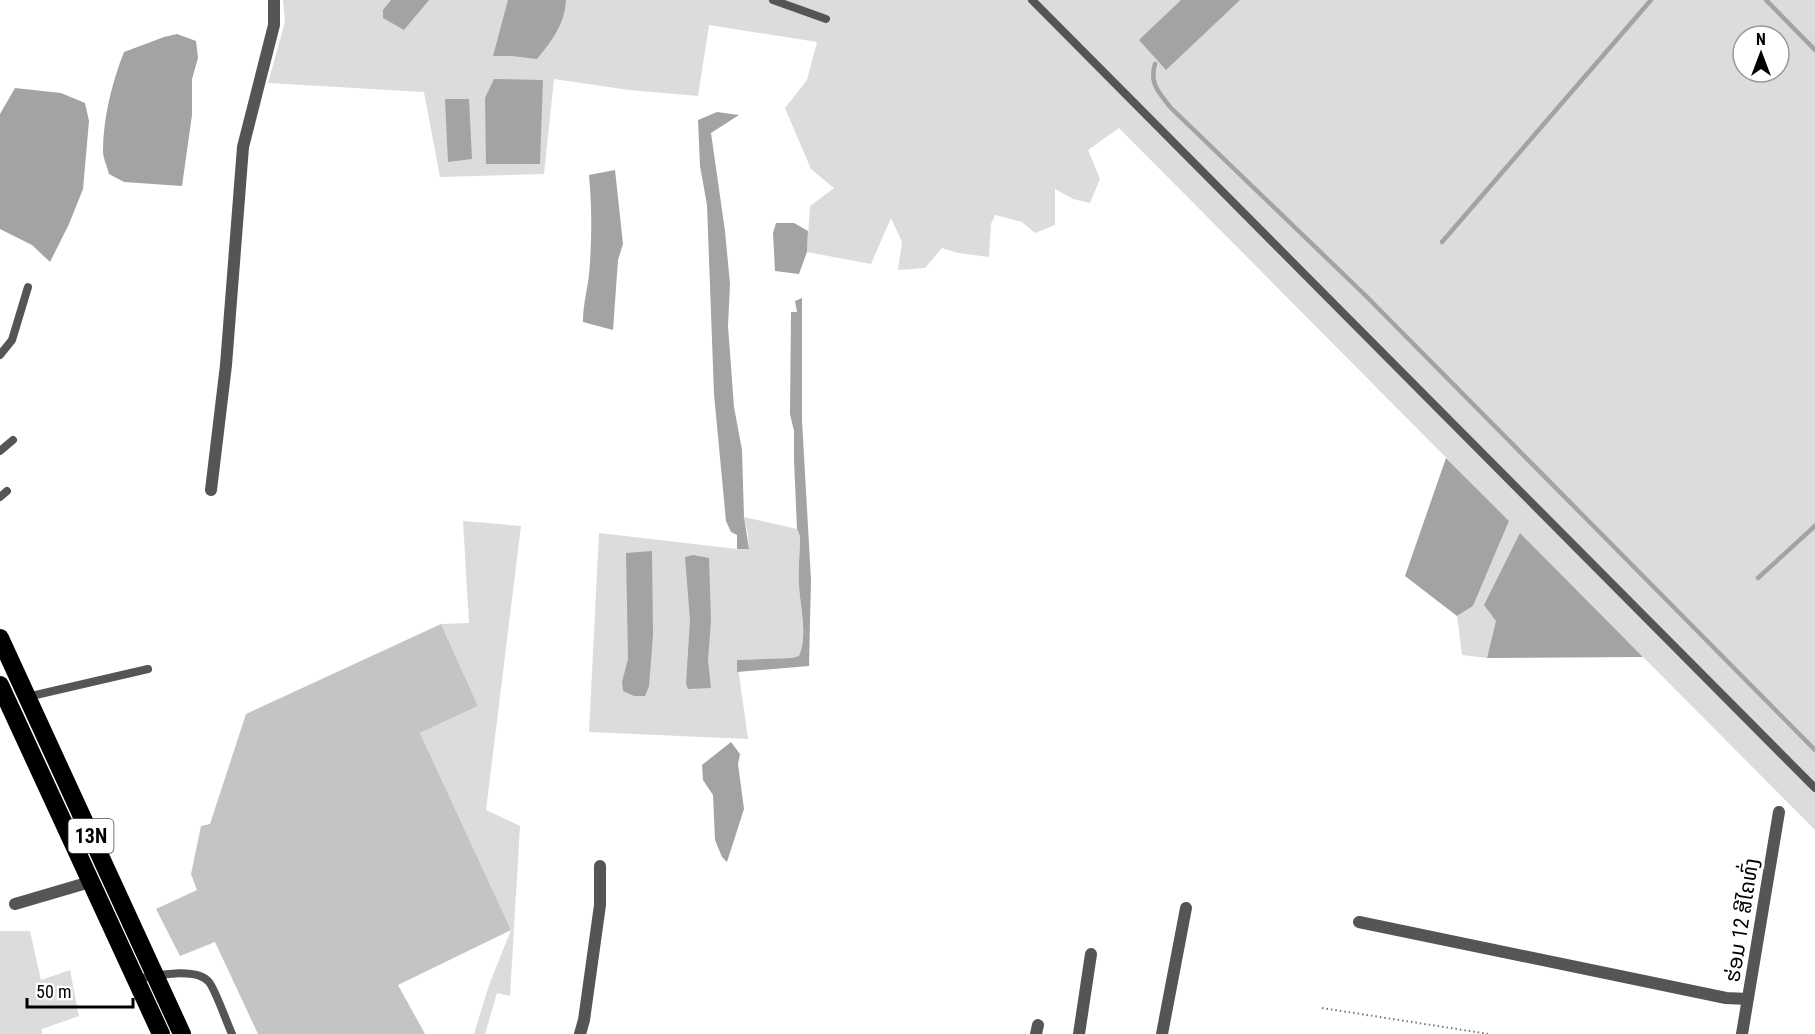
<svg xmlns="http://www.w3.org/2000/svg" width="1815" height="1034" font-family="'Roboto Condensed','Noto Sans Lao',sans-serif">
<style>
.green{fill:#dcdcdc;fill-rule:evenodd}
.water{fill:#a3a3a3}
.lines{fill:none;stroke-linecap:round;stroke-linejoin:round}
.stream{stroke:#a3a3a3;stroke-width:4.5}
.building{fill:#c4c4c4}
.path{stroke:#777;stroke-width:2;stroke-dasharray:1.5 3;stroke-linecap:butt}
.lane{stroke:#555;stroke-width:8}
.street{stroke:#555;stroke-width:12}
.highway{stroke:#000;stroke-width:18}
.labels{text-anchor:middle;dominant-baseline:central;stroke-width:6;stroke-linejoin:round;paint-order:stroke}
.shield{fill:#fff;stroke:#4c4c4c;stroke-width:1.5}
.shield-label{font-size:20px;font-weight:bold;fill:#000}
.street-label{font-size:21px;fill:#000;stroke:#fff}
</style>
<rect width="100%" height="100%" fill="#fff"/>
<path class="green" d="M283,0h1532v830l-295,-297 -33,125 -25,-3 -5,-39 16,-10 36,-85 -390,-393 -31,22 12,29 -10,24 -17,-4 -18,-10v36l-20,8 -13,-11 -27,-7 -4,9 -2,33 -31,-4 -16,-5 -17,20 -27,2 4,-28 -11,-24 -20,46 -64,-12 3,-46 24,-18 -23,-19 -26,-61 22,-28 10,-38 -108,-17 -11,71 -69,-6 -75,-11 -10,95 -104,3 -16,-85 -156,-9 17,-61zM1743,36h36v36h-36z
M744,517l53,12 3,7c0,16 -2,33 -1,49 1,23 9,50 0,71l-6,2 -56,2 11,79 -159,-7 10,-199 138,16h12l-1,-14z
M463,521l58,5 -35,284 34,16 -10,170 -13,-3 -12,41h-11l15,-49 22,-55 -91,-197 58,-27 -37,-82 28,-1z
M0,931h30l11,49 29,-10 9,46 -37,13v5h-42z"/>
<path class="water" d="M391,0h38l-25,30 -21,-12v-8z
M508,0h58c-1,24 -15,42 -29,59l-25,-3h-19z
M1181,0h59l-74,70 -27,-30z
M177,34l19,7 2,17 -6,21v36l-10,71 -58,-4 -15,-8c-2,-8 -6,-16 -6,-23 0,-32 9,-69 21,-99l40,-15z
M494,79l49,1 -3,84h-54l-1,-66z
M15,88l46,5 24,10 4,18 -6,68 -14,35 -19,38 -18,-17 -32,-16v-115z
M445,99h24l3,60 -24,3z
M717,112l22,3 -28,18 14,98 5,53 -2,42 6,81 8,43 2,67 5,32h-12v-14l-6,-3 -5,-11 -12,-127 -7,-189 -7,-39 -2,-46z
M615,170l8,74 -5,16 -5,70 -30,-8c0,-17 4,-31 6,-47 3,-34 3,-66 0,-100z
M776,223h18l14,8 -1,21 -8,22 -24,-3 -2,-38z
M802,298v122l9,160 -2,86 -72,6v-12l55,-2 7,-2c9,-21 1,-49 0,-71 -1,-16 1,-33 1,-49l-3,-7 -3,-69v-29l-4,-17 1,-102h6l-2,-11z
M1446,458l63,63 -36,85 -16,10 -52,-40z
M1520,533l123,124 -156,1 9,-37 -12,-16z
M652,551l1,84 -4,51 -4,10h-11l-11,-5 -1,-9 6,-23 -2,-106z
M693,555l16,3 2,62 -3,40 3,28 -23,1 -2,-5 4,-64 -5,-63z
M731,742l9,12 -2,10 6,45 -17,53 -5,-5 -7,-17 -2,-45 -10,-15 -1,-15z"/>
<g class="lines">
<path class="stream" d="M1766,0l49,50
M1155,64c-6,20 4,28 15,43l196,189 449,454
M1442,242l209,-242
M1758,578l57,-52"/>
</g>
<path class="building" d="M441,624l37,82 -58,27 91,197 -113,55 27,49h-167l-43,-92 -35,14 -24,-47 41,-19 -6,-16 10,-48 9,-2 36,-110z"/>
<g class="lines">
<path class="path" d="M1322,1008l167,26"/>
<path class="lane" d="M773,0l53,19
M1032,0l783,788
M0,355l12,-15 16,-53
M0,451l13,-11
M0,497l7,-6
M27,697l121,-28
M136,979c18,-3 60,-13 73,3 6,7 18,41 23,52"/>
<path class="street" d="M211,490l15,-125 17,-218 31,-122v-25
M15,904l75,-22
M1359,922l367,76 22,1
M580,1034l4,-14 16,-115v-39
M1036,1034l2,-9
M1079,1034l12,-80
M1162,1034l24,-126
M1742,1034l37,-222"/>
<path class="highway" d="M0,638l182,396
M0,685l161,349"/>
</g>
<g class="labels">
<rect class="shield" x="68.5" y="819" width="45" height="34" rx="4.5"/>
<g class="shield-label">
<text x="91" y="836">13N</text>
</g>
<g class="street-label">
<text transform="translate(1742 920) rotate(-81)">ຮ່ອມ 12 ສີໄຄທົ່ງ</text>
</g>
</g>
<g transform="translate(1761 54)"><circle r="28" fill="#ffffff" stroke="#999999" stroke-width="1.5"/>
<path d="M0-4.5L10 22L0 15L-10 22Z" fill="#000000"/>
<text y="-9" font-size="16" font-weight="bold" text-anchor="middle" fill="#000000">N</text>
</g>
<path d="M27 998v9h106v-9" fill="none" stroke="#000000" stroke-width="3"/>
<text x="36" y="998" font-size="18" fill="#000000" stroke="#ffffff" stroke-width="4.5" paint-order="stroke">50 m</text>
</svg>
